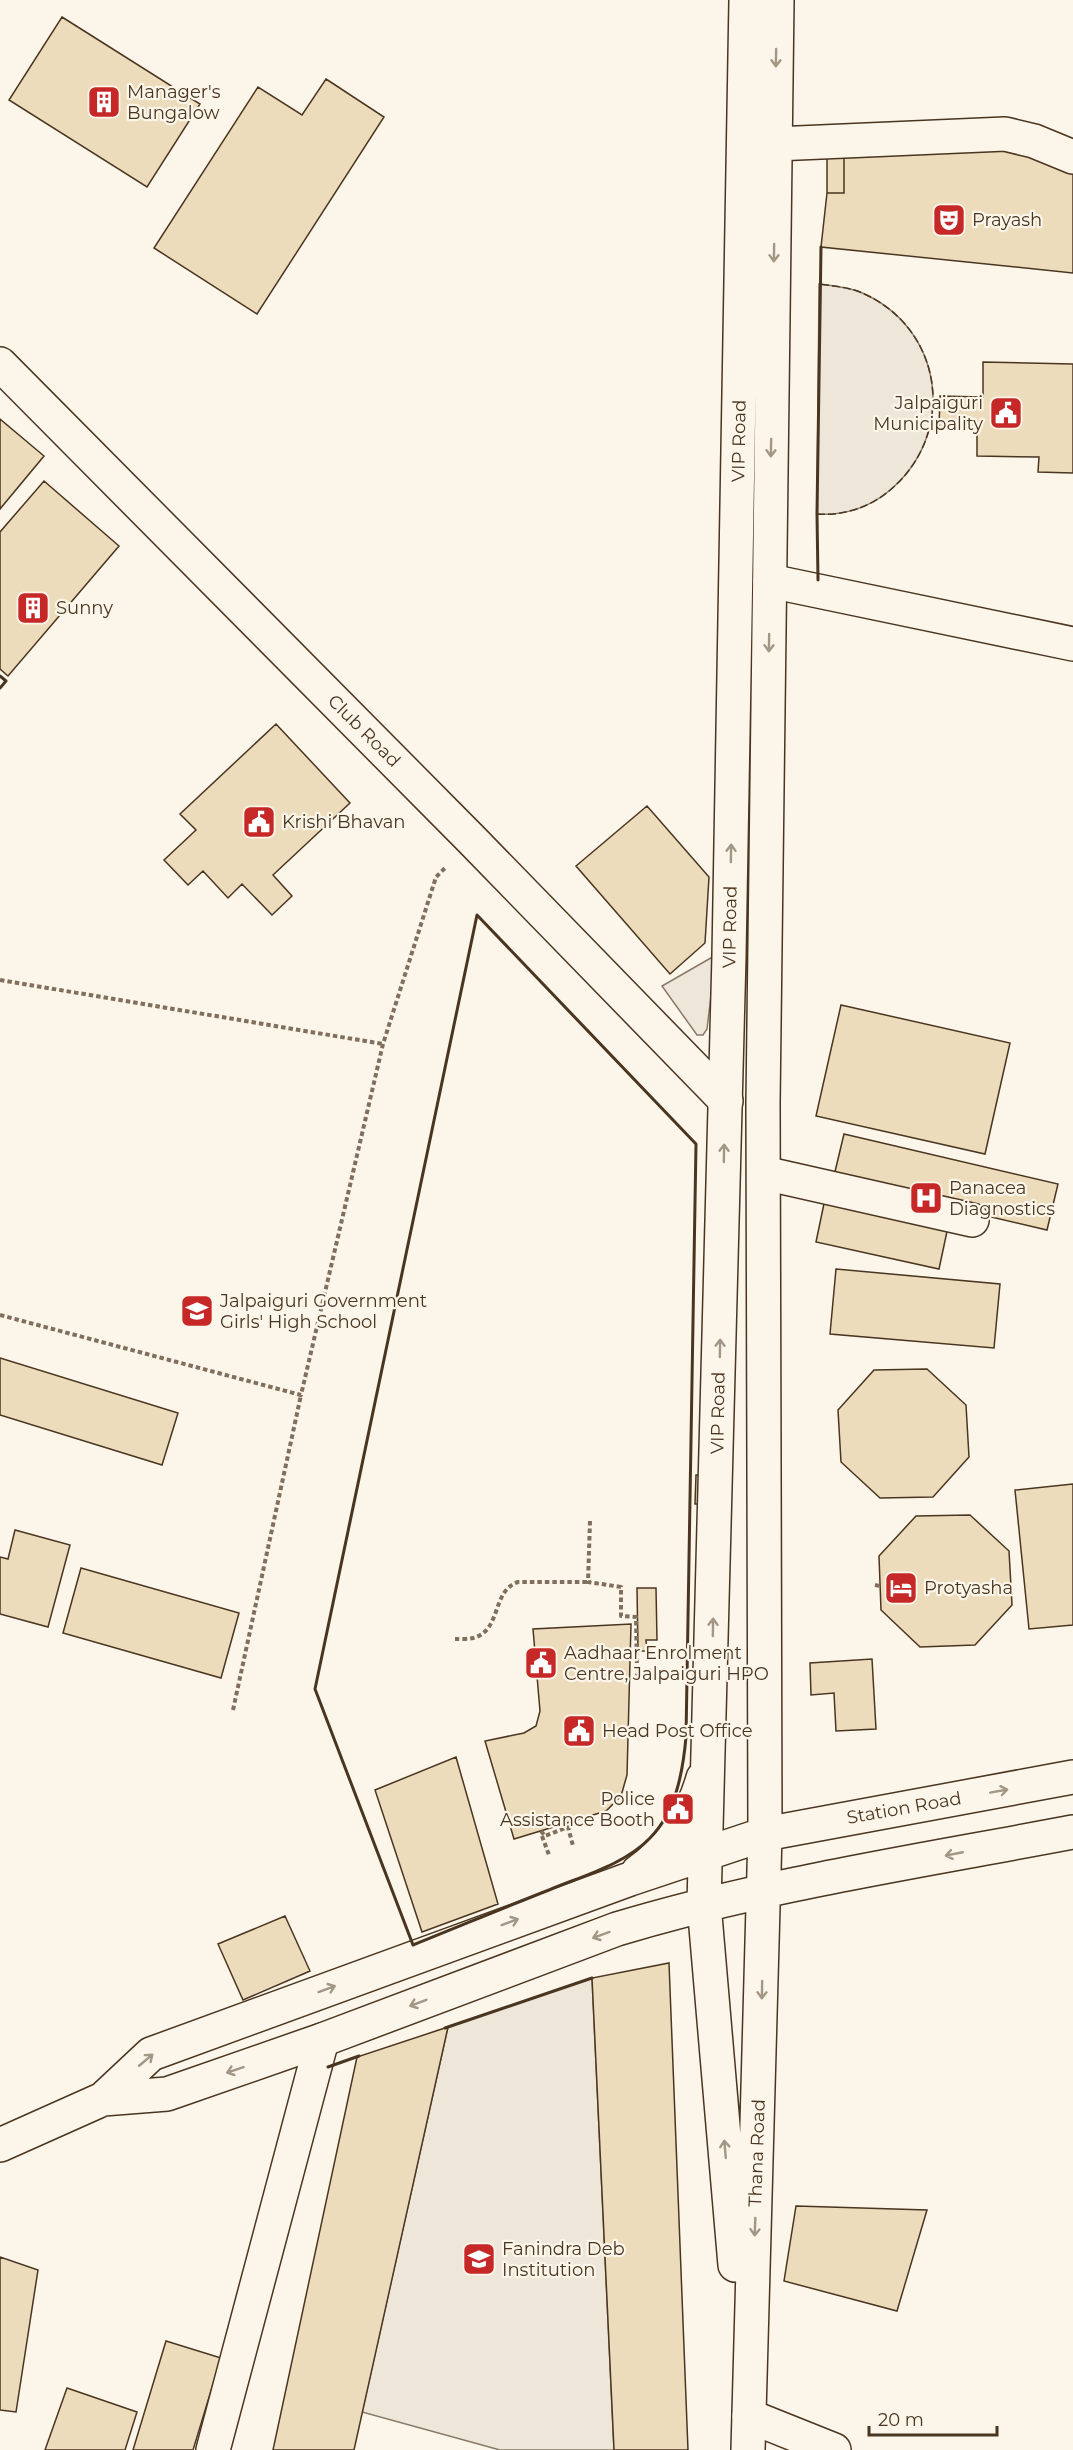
<svg xmlns="http://www.w3.org/2000/svg" width="1073" height="2450" font-family="Montserrat,sans-serif">
<style>
.green{fill:#ede6d9;stroke:#887966;stroke-width:1.5}
.building{fill:#ecdcbc;stroke:#4a3520;stroke-width:1.5}
.lines{fill:none;stroke-linecap:round;stroke-linejoin:round}
.minor-casing{stroke:#4a3520;stroke-width:36}
.tertiary-casing{stroke:#4a3520;stroke-width:36}
.path{stroke:#7f6f5c;stroke-width:4;stroke-dasharray:4.5 3;stroke-linecap:butt}
.minor{stroke:#fbf6e9;stroke-width:33}
.tertiary{stroke:#fbf6e9;stroke-width:33}
.fence{stroke:#4a3520;stroke-width:1.5;stroke-dasharray:8 3;stroke-linecap:butt}
.wall{stroke:#4a3520;stroke-width:3}
.oneway{stroke:#a29684}
.labels{text-anchor:middle;dominant-baseline:central;stroke-width:4.5;stroke-linejoin:round;paint-order:stroke}
.poi-label{font-size:18px;fill:#4a3520;stroke:#fbf6e9;text-anchor:start}
.street-label{font-size:18px;fill:#4a3520;stroke:#fbf6e9}
</style>
<rect width="100%" height="100%" fill="#fbf6e9"/>
<path class="green" d="M819,284c14,2 28,3 41,8 84,35 98,142 29,199 -20,17 -47,25 -72,23z
M716,955l-9,74 -4,6h-6l-35,-49z
M592,1978l22,472h-114l-138,-38 86,-385z"/>
<path class="building" d="M62,17l138,87 -53,83 -138,-87z
M326,79l58,38 -127,197 -103,-66 104,-161 44,28z
M1014,147l59,23v103l-252,-26 6,-54h17v-41z
M827,151l17,1v41h-17z
M983,362l90,2v109l-35,-1 1,-15 -62,-1v-27l-38,-1 1,-32 43,1z
M0,419l44,37 -44,53z
M44,481l75,65 -111,130 -8,-7v-137z
M276,724l74,79 -77,72 19,21 -20,19 -30,-31 -14,14 -25,-27 -15,14 -24,-25 32,-30 -16,-16z
M647,806l62,71 -4,66 -35,31 -94,-108z
M841,1005l169,38 -25,111 -169,-38z
M844,1134l214,50 -11,46 -214,-50z
M826,1194l123,28 -10,47 -123,-27z
M836,1269l164,15 -6,64 -164,-14z
M0,1358l178,55 -16,52 -162,-50z
M927,1369l39,36 3,52 -36,40 -53,1 -39,-36 -3,-52 36,-40z
M696,1475h8l-1,29h-8z
M1073,1484v141l-44,4 -14,-139z
M970,1515l39,36 3,54 -37,40 -55,2 -39,-37 -2,-54 37,-40z
M15,1530l55,15 -22,82 -48,-13v-57l8,2z
M81,1568l158,45 -18,65 -158,-45z
M637,1588h19l1,52h-11l1,11h-9z
M631,1624l-4,151 -6,21 -15,15 -92,28 -29,-98 39,-8 12,-7 4,-15 -7,-82z
M872,1659l4,70 -40,2 -2,-38 -23,2 -1,-32z
M456,1757l42,147 -76,28 -47,-142z
M677,1795l13,6 -11,21 -13,-6z
M285,1916l25,55 -67,29 -25,-56z
M669,1963l19,487h-74l-22,-472z
M448,2027l-94,423h-81l84,-393z
M796,2206l131,4 -30,101 -113,-30z
M0,2257l38,13 -22,142 -16,-2z
M166,2341l55,17 -28,92h-60z
M67,2388l70,24 -12,38h-80z"/>
<g class="lines">
<defs>
<path id="minor" d="M775,144l230,-10 29,7 39,16
M0,364l472,476 254,261
M770,581l303,63
M764,1173l208,47
M749,2416l85,34
M213,2450l109,-410"/>
<path id="tertiary" d="M638,1872c31,-22 55,-57 65,-94
M103,2099l64,-5 155,-54 295,-111c149,-45 303,-68 456,-97
M0,2145l103,-46 48,-45 479,-175 135,-45 308,-57
M735,2265l-31,-361 25,-948 17,-956
M748,2450l17,-616 -2,-731 14,-1103"/>
</defs>
<use href="#minor" class="minor-casing"/>
<use href="#tertiary" class="tertiary-casing"/>
<path class="path" d="M0,980l383,64
M0,1315l301,80 82,-351 53,-167 9,-9
M590,1521l-2,61 33,5v29l15,1 1,57 8,1
M875,1585l5,1
M455,1639c5,0 13,0 18,-1 29,-7 18,-47 45,-56h70
M233,1710l68,-315
M541,1831l4,5 23,-9 5,19
M542,1836l7,19"/>
<use href="#minor" class="minor"/>
<use href="#tertiary" class="tertiary"/>
<path class="fence" d="M817,514c25,2 52,-6 72,-23 69,-57 55,-164 -29,-199 -13,-5 -27,-6 -41,-8"/>
<path class="wall" d="M818,580l-1,-66 4,-267
M0,676l6,5 -6,7
M477,915l219,229 -10,593c-3,34 -10,75 -36,101 -26,27 -68,38 -101,52 -46,18 -91,37 -136,55l-98,-256z
M445,2028l147,-50
M328,2067l31,-11"/>
</g>
<defs><path id="oneway-shaft" d="M-6 0H5M1.5-3L5.5 0L1.5 3" fill="none" stroke-width="1.6" stroke-linecap="round" stroke-linejoin="round" transform="scale(1.5)"/></defs>
<g class="oneway">
<use href="#oneway-shaft" transform="translate(776 58) rotate(91)"/>
<use href="#oneway-shaft" transform="translate(774 253) rotate(91)"/>
<use href="#oneway-shaft" transform="translate(771 448) rotate(91)"/>
<use href="#oneway-shaft" transform="translate(769 643) rotate(91)"/>
<use href="#oneway-shaft" transform="translate(731 853) rotate(-89)"/>
<use href="#oneway-shaft" transform="translate(724 1153) rotate(-89)"/>
<use href="#oneway-shaft" transform="translate(720 1348) rotate(-89)"/>
<use href="#oneway-shaft" transform="translate(713 1627) rotate(-89)"/>
<use href="#oneway-shaft" transform="translate(999 1791) rotate(-10)"/>
<use href="#oneway-shaft" transform="translate(954 1854) rotate(169)"/>
<use href="#oneway-shaft" transform="translate(510 1922) rotate(-20)"/>
<use href="#oneway-shaft" transform="translate(601 1935) rotate(160)"/>
<use href="#oneway-shaft" transform="translate(327 1989) rotate(-20)"/>
<use href="#oneway-shaft" transform="translate(762 1990) rotate(91)"/>
<use href="#oneway-shaft" transform="translate(418 2003) rotate(159)"/>
<use href="#oneway-shaft" transform="translate(146 2060) rotate(-40)"/>
<use href="#oneway-shaft" transform="translate(235 2070) rotate(161)"/>
<use href="#oneway-shaft" transform="translate(725 2149) rotate(-95)"/>
<use href="#oneway-shaft" transform="translate(755 2227) rotate(92)"/>
</g>
<defs>
<symbol id="building-square" viewBox="-11 -11 22 22"><rect x="-9" y="-9" width="18" height="18" rx="4" fill="#c62828" stroke="#fbf6e9"/><path d="M-4-6H4V6H1V3H-1V6H-4ZM-2.5-4.3h1.7v1.8h-1.7ZM.8-4.3h1.7v1.8H.8ZM-2.5-1h1.7V.8h-1.7ZM.8-1h1.7V.8H.8Z" fill="#fff"/></symbol>
<symbol id="theatre-square" viewBox="-11 -11 22 22"><rect x="-9" y="-9" width="18" height="18" rx="4" fill="#c62828" stroke="#fbf6e9"/><path d="M-5-5.5Q0-4 5-5.5V0Q5 5 0 6Q-5 5-5 0ZM-3.3-2.5H-1v1.5H-3.3ZM1-2.5H3.3v1.5H1ZM-2.8 1Q0 5.5 2.8 1Z" fill="#fff"/></symbol>
<symbol id="civic-square" viewBox="-11 -11 22 22"><rect x="-9" y="-9" width="18" height="18" rx="4" fill="#c62828" stroke="#fbf6e9"/><path d="M-.6-6.5H3V-4.5H.6V-3L4-1V1h2V6H-6V1h2V-1L-.6-3ZM-1.2 2.5V6h2.4V2.5Z" fill="#fff"/></symbol>
<symbol id="hospital-square" viewBox="-11 -11 22 22"><rect x="-9" y="-9" width="18" height="18" rx="4" fill="#c62828" stroke="#fbf6e9"/><path d="M-5-5h3v3.5h4V-5h3V5h-3V1.5h-4V5h-3Z" fill="#fff"/></symbol>
<symbol id="school-square" viewBox="-11 -11 22 22"><rect x="-9" y="-9" width="18" height="18" rx="4" fill="#c62828" stroke="#fbf6e9"/><path d="M0-5L7-2L0 1L-7-2ZM-4 1L0 2.5L4 1V4Q0 6-4 4Z" fill="#fff"/></symbol>
<symbol id="hotel-square" viewBox="-11 -11 22 22"><rect x="-9" y="-9" width="18" height="18" rx="4" fill="#c62828" stroke="#fbf6e9"/><path d="M-6-4.5h1.5V1H6V5H4.5V3h-9V5H-6ZM-4 0a1.8 1.8 0 1 1 3.6 0ZM.5 0V-2.5h3Q6-2.5 6 0Z" fill="#fff"/></symbol>
</defs>
<g fill-rule="evenodd">
<use href="#building-square" x="85" y="83" width="38" height="38"/>
<use href="#theatre-square" x="930" y="201" width="38" height="38"/>
<use href="#civic-square" x="987" y="394" width="38" height="38"/>
<use href="#building-square" x="14" y="589" width="38" height="38"/>
<use href="#civic-square" x="240" y="803" width="38" height="38"/>
<use href="#hospital-square" x="907" y="1179" width="38" height="38"/>
<use href="#school-square" x="178" y="1292" width="38" height="38"/>
<use href="#hotel-square" x="882" y="1569" width="38" height="38"/>
<use href="#civic-square" x="522" y="1644" width="38" height="38"/>
<use href="#civic-square" x="560" y="1712" width="38" height="38"/>
<use href="#civic-square" x="659" y="1790" width="38" height="38"/>
<use href="#school-square" x="460" y="2240" width="38" height="38"/>
</g>
<g class="labels">
<g class="poi-label">
<text x="127" y="92">Manager's<tspan x="127" dy="21">Bungalow</tspan></text>
<text x="972" y="220">Prayash</text>
<text x="983" y="403" text-anchor="end">Jalpaiguri<tspan x="983" dy="21">Municipality</tspan></text>
<text x="56" y="608">Sunny</text>
<text x="282" y="822">Krishi Bhavan</text>
<text x="949" y="1188">Panacea<tspan x="949" dy="21">Diagnostics</tspan></text>
<text x="220" y="1301">Jalpaiguri Government<tspan x="220" dy="21">Girls' High School</tspan></text>
<text x="924" y="1588">Protyasha</text>
<text x="564" y="1653">Aadhaar Enrolment<tspan x="564" dy="21">Centre, Jalpaiguri HPO</tspan></text>
<text x="602" y="1731">Head Post Office</text>
<text x="655" y="1799" text-anchor="end">Police<tspan x="655" dy="21">Assistance Booth</tspan></text>
<text x="502" y="2249">Fanindra Deb<tspan x="502" dy="21">Institution</tspan></text>
</g>
<g class="street-label">
<text transform="translate(739 441) rotate(-89)">VIP Road</text>
<text transform="translate(364 731) rotate(45)">Club Road</text>
<text transform="translate(730 927) rotate(-89)">VIP Road</text>
<text transform="translate(718 1413) rotate(-89)">VIP Road</text>
<text transform="translate(904 1808) rotate(-10)">Station Road</text>
<text transform="translate(757 2153) rotate(-88)">Thana Road</text>
</g>
</g>
<path d="M869 2426v9h128v-9" fill="none" stroke="#4a3520" stroke-width="3"/>
<text x="878" y="2426" font-size="18" fill="#4a3520" stroke="#fbf6e9" stroke-width="4.5" paint-order="stroke">20 m</text>
</svg>
